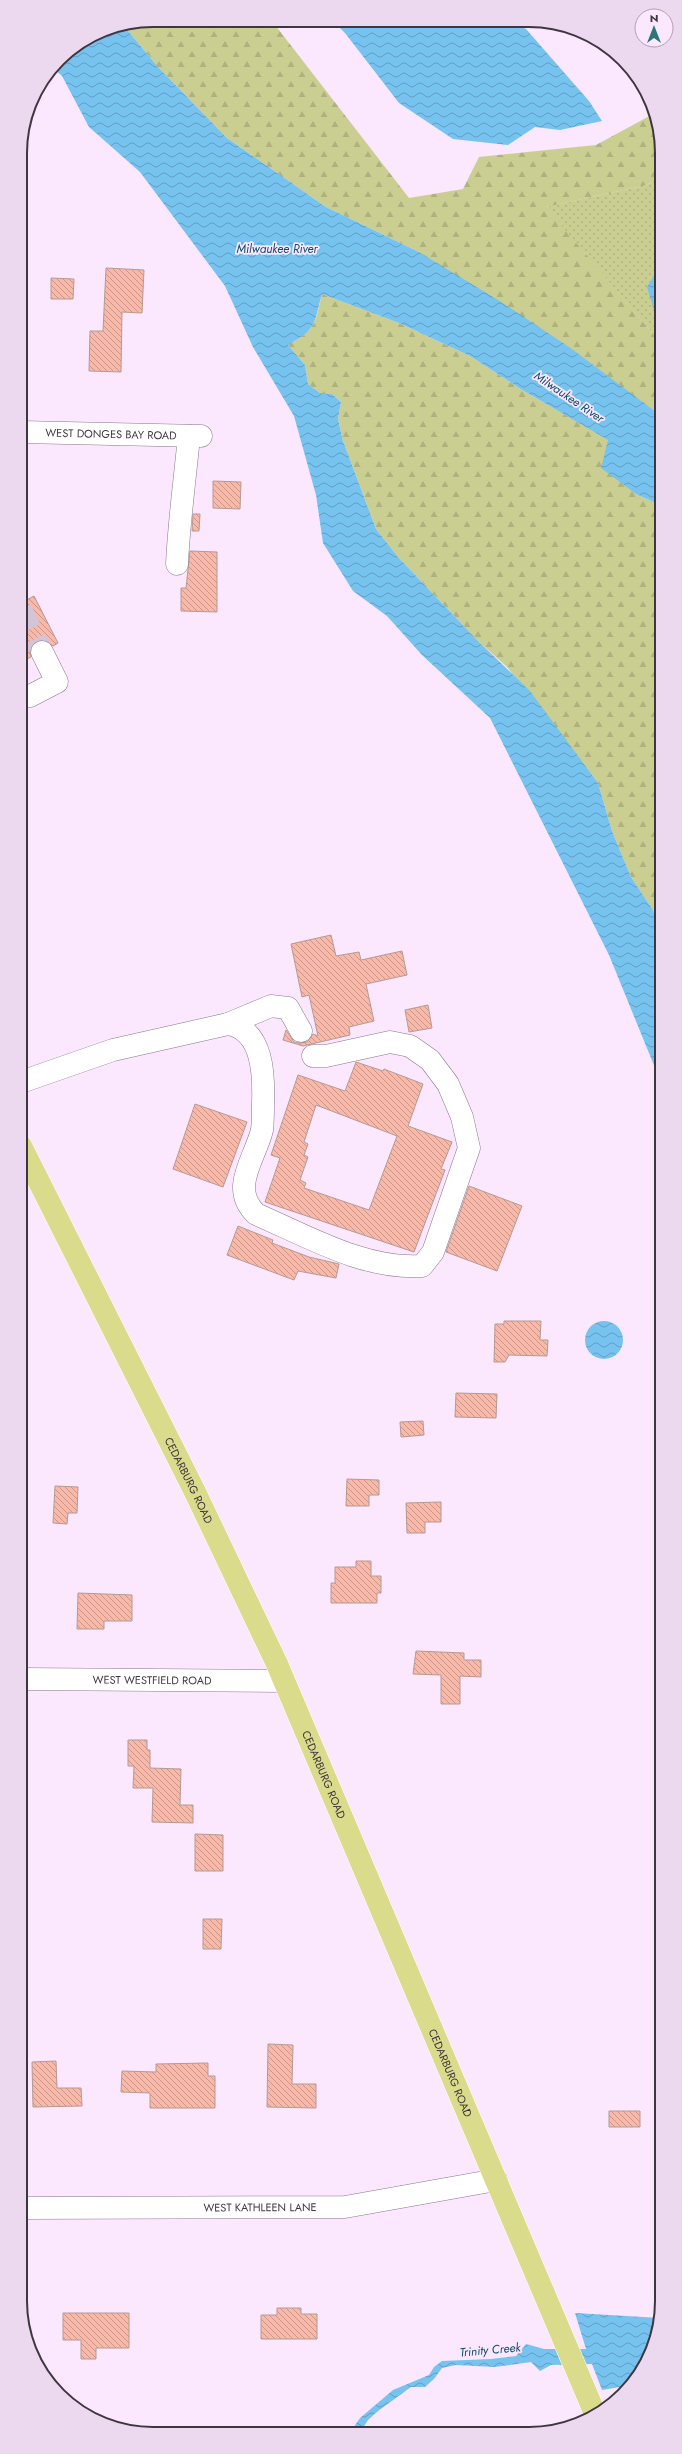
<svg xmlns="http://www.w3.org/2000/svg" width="682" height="2454" font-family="Jost,sans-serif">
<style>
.grass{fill:url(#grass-dots)}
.forest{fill:url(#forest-firs)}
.water{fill:url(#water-waves)}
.building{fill:url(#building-back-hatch);stroke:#b79a92;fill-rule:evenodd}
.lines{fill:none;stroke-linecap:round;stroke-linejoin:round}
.minor-tunnel{stroke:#d5c4d8;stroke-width:22;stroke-dasharray:22 11;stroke-linecap:butt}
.minor-casing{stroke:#89788c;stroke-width:23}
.major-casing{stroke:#fff;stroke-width:23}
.minor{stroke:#fff;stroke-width:22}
.major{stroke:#dadb8b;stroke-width:22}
.labels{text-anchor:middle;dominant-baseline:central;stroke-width:3.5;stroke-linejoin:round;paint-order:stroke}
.street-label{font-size:11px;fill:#3f3740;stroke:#fbe7fe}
.water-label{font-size:12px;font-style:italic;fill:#0e4c6a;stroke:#fbe7fe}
.rim{fill:none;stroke:#3f3740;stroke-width:2}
</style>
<defs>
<pattern id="grass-dots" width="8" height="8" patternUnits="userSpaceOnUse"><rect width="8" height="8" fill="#cacf91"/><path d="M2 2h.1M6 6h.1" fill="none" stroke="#afb27e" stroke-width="1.8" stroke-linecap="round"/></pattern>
<pattern id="forest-firs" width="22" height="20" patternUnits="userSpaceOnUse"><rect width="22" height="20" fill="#cacf91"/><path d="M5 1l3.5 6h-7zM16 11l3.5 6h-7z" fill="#afb27e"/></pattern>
<pattern id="water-waves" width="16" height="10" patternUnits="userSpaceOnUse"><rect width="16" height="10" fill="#76c3ef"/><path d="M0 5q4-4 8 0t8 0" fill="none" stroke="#629fc3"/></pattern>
<pattern id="building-back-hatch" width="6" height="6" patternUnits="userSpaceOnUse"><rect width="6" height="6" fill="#f9b8a8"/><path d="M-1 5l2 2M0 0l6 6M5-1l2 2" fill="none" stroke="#cb968a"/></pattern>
</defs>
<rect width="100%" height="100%" fill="#fbe7fe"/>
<path class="grass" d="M660,177v165l-115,-135 102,-22z"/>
<path class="forest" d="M153,20l119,1 137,177 54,-9 16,-32 117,-12 59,-32 4,14 1,50 -13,8 -101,22 114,135v73l-241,-163 -93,-45 -99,-69 -69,-71 -34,-41z
M322,294l77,29 71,33 49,32 90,52 27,54 24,11v425l-7,-20 -22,-33 -19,-46 -14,-48 -91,-116 -29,-26 -80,-84 -22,-28 -33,-88 -5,-22 3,-17 -9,-8 -12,-1 -12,-9 -3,-19 -17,-20c28,-15 27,-22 34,-51z"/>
<path class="water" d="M333,21l178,1 15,7 63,72 13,20 -42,9 -25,-3 -27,18 -55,-6 -54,-36 -54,-70z
M124,26l34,41 69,71 99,69 93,45 79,48 74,49 88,66v90l-24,-11 -35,-26 7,-28 -89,-52 -49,-32 -71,-33 -77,-29c-9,31 -4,34 -34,51l17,20 3,19 12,9 12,1 9,8 -3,17 5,22 33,88 22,28 80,84 52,50 68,92 14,48 19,46 22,33 7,20v150l-51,-125 -119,-237 -68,-63 -35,-39 -34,-25 -30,-48 -7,-48 -22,-79 -41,-69 -28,-61 -85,-114 -51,-45 -27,-51 -9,-8 6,-9 43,-29z
M660,266v55l-5,-7 -8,-27z
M585 1340a19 19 0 1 1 38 0a19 19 0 1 1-38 0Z
M575,2313l85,5 -8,34 -20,33 -30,5 -10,-26 -41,1 -11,6 -9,-9 -36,5 -39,-2 -14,3 -8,11 -9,8h-14l-33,24 -10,9 -7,11h-10l9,-13 33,-28 36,-15 5,-8 8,-6 49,-2 25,-3 10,-12 18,5h42z"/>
<path class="building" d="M106,268l38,2 -2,43 -20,-1 -1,60 -32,-1 1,-40h13z
M51,278l23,1 -1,20h-22z
M213,481l28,1 -1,27 -27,-1z
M193,514h7l-1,17h-7z
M190,551l27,1v60l-36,-1v-23h5z
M34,596l24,47 -5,3 -10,-6 -7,1 -6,10 1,6 -6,3 -4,-9v-48z
M331,935l5,21 23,-4 2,8 41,-9 5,24 -41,9 8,37 -25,6 1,8 -47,11 -20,-6 3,-10 8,12 6,1 7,-1 6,-8 5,2 -9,-41 -7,2 -11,-53z
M428,1005l4,23 -23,4 -4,-22z
M356,1062l27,9 1,-2 39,15 -15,42 44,16 -11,27 4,1 -31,82 -149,-50 15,-44 -9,-3 27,-80 47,16zM316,1105l81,31 -28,74 -65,-22 2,-5 -6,-3 8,-23 -4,-2 4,-11 -4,-2z
M195,1104l52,18 -24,65 -50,-18z
M469,1186l53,20 -25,65 -51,-19z
M238,1226l35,14 -1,3 37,14 30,7 -3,14 -38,-7 -4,9 -67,-25z
M504,1321h37l-1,19h8l-1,16 -38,-1 -4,7h-11l1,-38h9z
M456,1393l41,1 -1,24 -41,-1z
M423,1421l1,14 -23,2 -1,-15z
M347,1479l32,1v15h-10v11h-23z
M55,1486l23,1 -1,26h-9l-1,11 -14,-1z
M441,1502v20h-16v11h-18l-1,-30z
M356,1561h15v15h10v17h-4v10h-46v-20h4v-16h21z
M78,1593l54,2v26h-28v8h-27z
M416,1651l48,2v7h17v17l-21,-1v28h-19v-29l-28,-1z
M128,1740h19v10h3v18l31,1 -1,36h13v18l-41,-1 1,-34h-20l1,-22h-6z
M195,1834l28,1v36h-28z
M203,1919h19l-1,30h-18z
M268,2044l25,1 -1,39h24v24l-49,-1z
M56,2061l1,27h24l1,18 -49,1 -1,-45z
M208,2063v13h7v32h-65v-15l-29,-1 1,-21 34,1v-8z
M609,2111h31v16h-31z
M277,2308h24v6h16v25h-56v-24h16z
M63,2313h66v35h-33v11h-15v-19h-18z"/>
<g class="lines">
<path class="minor-tunnel" d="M21,609l21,43"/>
<defs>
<g id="minor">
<path id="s1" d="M21,432l180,4"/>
<path d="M177,564c2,-43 8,-85 12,-128"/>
<path d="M30,696l27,-14 -15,-30"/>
<path d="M301,1031l-13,-23 -17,-2 -43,18c36,6 36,53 35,81 0,8 0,17 -1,25 -7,29 -33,58 -6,84 51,22 109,56 166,52l11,-14 36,-104 -7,-31 -14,-33 -18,-24 -20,-14 -20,-4 -64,14h-13"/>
<path d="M21,1082l92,-32 115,-26"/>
<path id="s2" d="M22,1679l261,2"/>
<path id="s3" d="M22,2208l323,-1 151,-27"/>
</g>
<g id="major">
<path id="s4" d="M21,1146l174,346 82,172 319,752"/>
</g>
</defs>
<use href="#minor" class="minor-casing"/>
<use href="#major" class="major-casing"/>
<use href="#minor" class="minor"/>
<use href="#major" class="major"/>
</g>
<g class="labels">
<g class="street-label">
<text stroke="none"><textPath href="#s1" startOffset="90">WEST DONGES BAY ROAD</textPath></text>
<text stroke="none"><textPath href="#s4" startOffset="374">CEDARBURG ROAD</textPath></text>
<text stroke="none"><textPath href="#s2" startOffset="130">WEST WESTFIELD ROAD</textPath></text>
<text stroke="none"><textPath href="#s4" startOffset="698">CEDARBURG ROAD</textPath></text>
<text stroke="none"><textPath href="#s4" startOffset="1022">CEDARBURG ROAD</textPath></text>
<text stroke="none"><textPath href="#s3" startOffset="238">WEST KATHLEEN LANE</textPath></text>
</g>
<g class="water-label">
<text x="277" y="249">Milwaukee River</text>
<text transform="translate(569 397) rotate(34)">Milwaukee River</text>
<text transform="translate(490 2350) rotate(-5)">Trinity Creek</text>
</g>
</g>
<path d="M0 0H682V2454H0ZM153 27H529A126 126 0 0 1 655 153V2301A126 126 0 0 1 529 2427H153A126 126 0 0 1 27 2301V153A126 126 0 0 1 153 27Z" fill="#ecd9ef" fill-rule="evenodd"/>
<path class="rim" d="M153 27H529A126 126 0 0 1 655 153V2301A126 126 0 0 1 529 2427H153A126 126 0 0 1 27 2301V153A126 126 0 0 1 153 27Z"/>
<g transform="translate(654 28)"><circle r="19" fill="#fbe7fe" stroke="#b0a1b2"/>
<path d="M0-3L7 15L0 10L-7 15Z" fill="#2c767a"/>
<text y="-6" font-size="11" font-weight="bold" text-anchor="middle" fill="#3f3740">N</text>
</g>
</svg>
